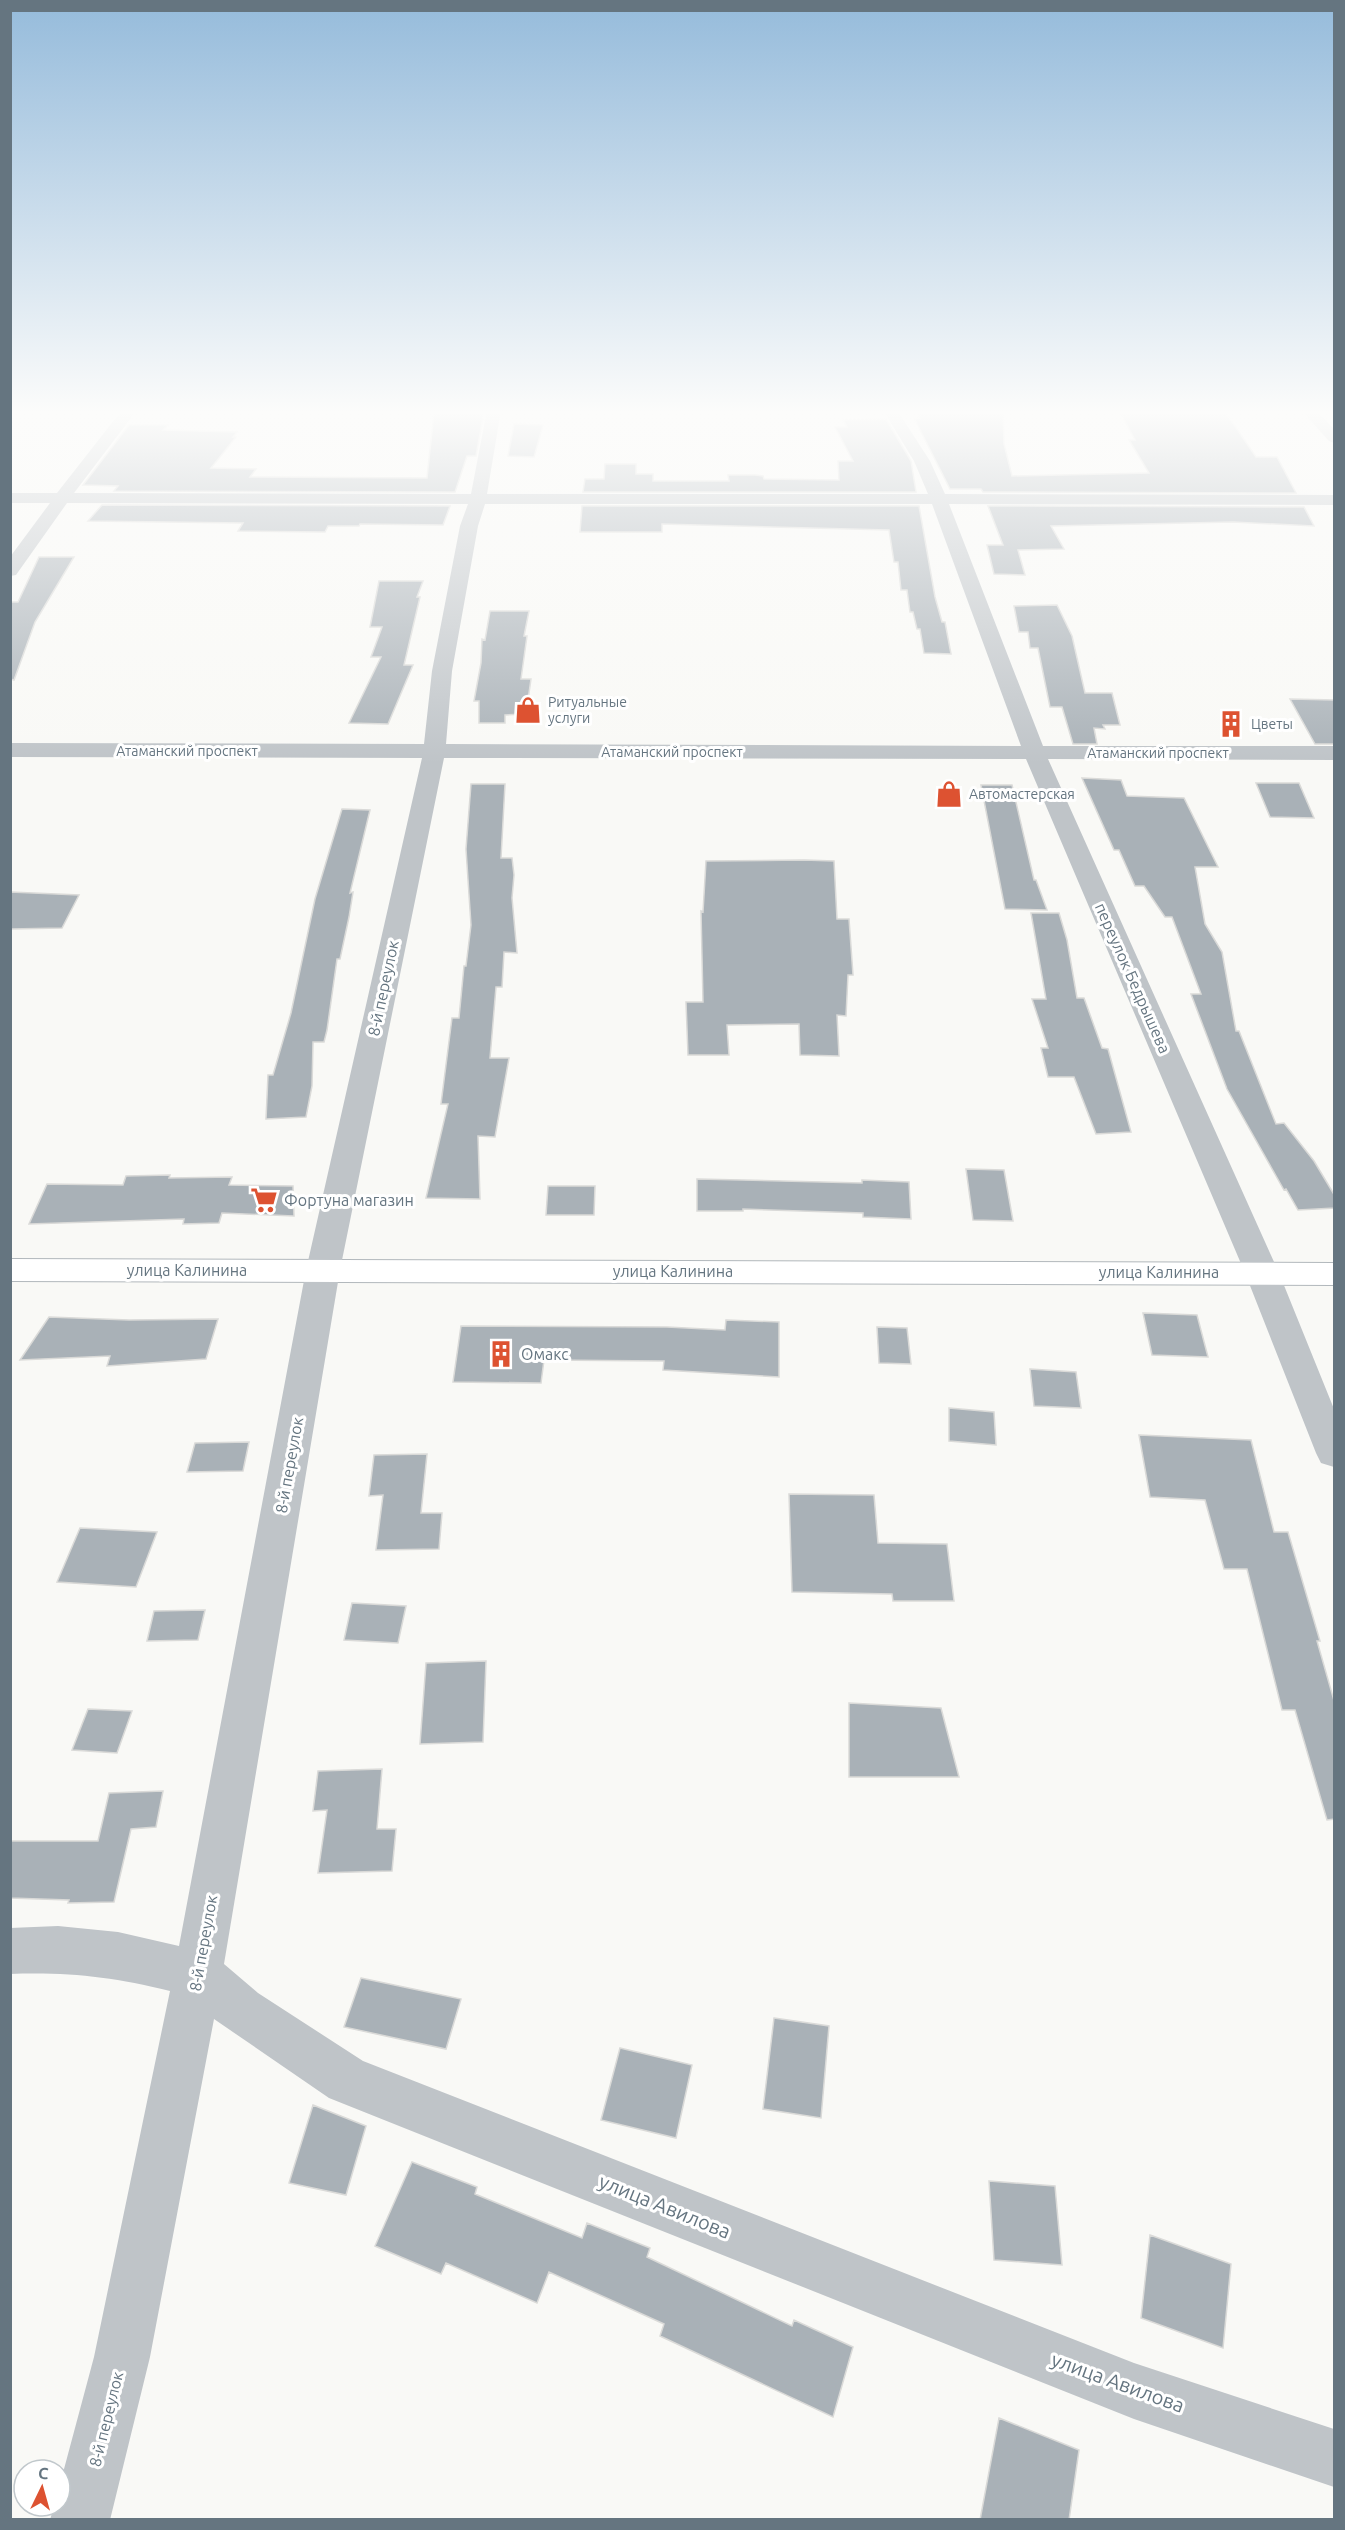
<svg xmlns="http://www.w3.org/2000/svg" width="1345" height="2530" font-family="Ubuntu,sans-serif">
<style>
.building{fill:#a9b1b7;stroke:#dadad8;stroke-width:1.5}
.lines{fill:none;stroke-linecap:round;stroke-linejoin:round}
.secondary-casing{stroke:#b2b8bc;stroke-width:2}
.minor{fill:#bfc4c8;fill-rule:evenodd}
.secondary{fill:#fff;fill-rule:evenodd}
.labels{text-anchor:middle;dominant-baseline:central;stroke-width:6;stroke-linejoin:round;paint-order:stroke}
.far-poi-label{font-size:14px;fill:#657580;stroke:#fff;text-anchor:start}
.far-street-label{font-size:14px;fill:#657580;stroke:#fff}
.street-label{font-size:16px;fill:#657580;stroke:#fff}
.poi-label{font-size:16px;fill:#657580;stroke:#fff;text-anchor:start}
.near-street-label{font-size:20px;fill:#657580;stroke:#fff}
</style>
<rect width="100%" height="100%" fill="#f9f9f6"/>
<path class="building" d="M916,410h87l1,34 8,32 137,-3 -20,-33h6l-16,-30h105l32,47h21l19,36 -313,-1 -2,-3h-31l-36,-71h6z
M434,412h50l-8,44h-9l-12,36 -341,-1 4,-5 -35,-1 46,-60h39l-5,5 74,2 -4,5h3l-25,31 45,1 -6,8 177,1z
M886,419l25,42 5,31h-333l2,-13h19l1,-15h31v10h17v7h76l-1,-6h27l8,1 1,3 75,1 -1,-19h15l-18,-34h12l-4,-7z
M514,424l29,1 -9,32 -26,-1z
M102,505l348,1 -7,19 -83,-1 -1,2h-31l-3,6 -87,-1 5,-8 -155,-2z
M582,506h337l16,91 7,25h3l6,32 -27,-1 -4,-24h-3l-4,-17h-3l-3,-22h-6l-3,-28h-4l-5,-32 -227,-6v8h-82z
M988,506l316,1 10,19 -81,-4 -182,4 13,23 -46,1 7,25 -31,-1 -7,-29h16z
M39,557h35l-39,65 -21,58 -4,-1v-77h8z
M379,581h44l-6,16h3l-16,68h9l-25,59 -39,-1 32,-66h-10l11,-30h-12z
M1057,605l15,31 13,57h27l8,32h-17l2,4 -11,-1 3,16h-24l-11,-37h-12l-12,-59h-8l-2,-16h-9l-5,-26z
M490,611h39l-5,25h3l-6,43h10l-5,35 -21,1v8h-26v-22h-5l7,-38 1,-24 3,1z
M1290,699l45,1v44h-20z
M1082,778l39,2 6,16 57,2 34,69h-23l10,57 17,28 14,79h3l37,93 8,-1 30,38 21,35v12l-37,2 -12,-21 -2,1 -57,-101 -36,-95h10l-29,-77h-7l-21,-31h-9l-16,-36h-5z
M1256,783h43l15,35 -44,-1z
M471,784h34l-4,74h11l2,17 -2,23 5,55 -13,-1 -2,35h-6l-6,71h19l-14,79 -17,-1 2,63 -54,-1 22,-94h-7l11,-86h7l5,-52h2l5,-41 -5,-76z
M981,785h31l22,95h2l11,30 -42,-1z
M342,809l28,1 -20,83 3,-1 -4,25 -9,42h-3l-10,71 -3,12h-11l-1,44 -6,31 -40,2 2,-44h5l18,-62 24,-114z
M804,860l30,1 3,58h12l4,56h-5l-2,41 -9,-1 2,41 -39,-1 -1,-31 -72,1 2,30h-41l-2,-53h17l-2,-91 2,1 3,-51z
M10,892l69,3 -17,33 -52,1z
M1031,913h28l8,27 10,58h7l18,50 6,1 23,83 -35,2 -22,-57h-26l-7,-29h7l-16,-49h14z
M966,1169l38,1 9,51 -40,-1z
M170,1175l-1,3 63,-1 -3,8 64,1 1,30 -72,-3 -3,10 -36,1 1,-5 -155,5 18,-40 76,1 3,-9z
M697,1179l165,4v-3l47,2 2,37 -48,-2v-4l-120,-4v2h-46z
M548,1186h47l-1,29h-48z
M1143,1313l54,2 11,42 -56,-2z
M49,1317l80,3 89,-1 -12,40 -99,7 3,-10 -90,4z
M726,1320l53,2v55l-116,-7 1,-9 -120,-1 -3,23 -88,-1 8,-56 206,1 58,3z
M877,1327l30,1 4,36 -32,-1z
M1030,1369l46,3 5,36 -47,-2z
M949,1408l45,4 2,33 -47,-4z
M1139,1435l112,5 23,92h14l32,109h-3l18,63v115l-8,1 -32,-110h-13l-35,-141h-23l-19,-69 -55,-3z
M249,1442l-6,29 -56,1 8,-29z
M427,1454l-6,59h21l-3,36 -63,1 7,-55 -14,1 5,-41z
M789,1494l85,1 4,48 69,1 7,57h-61l-1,-7 -100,-2z
M80,1528l77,4 -21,55 -79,-5z
M352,1603l54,3 -8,37 -54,-3z
M205,1610l-7,30 -51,1 7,-30z
M486,1661l-3,81 -63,2 6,-81z
M849,1703l92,5 18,69h-110z
M88,1709l44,2 -15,42 -45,-3z
M382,1769l-5,60h19l-4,42 -74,2 9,-63 -14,1 5,-40z
M163,1791l-7,36 -25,2 -17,73 -46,1 1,-3 -59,-2v-57h88l11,-48z
M361,1978l100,21 -15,50 -102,-22z
M774,2018l55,8 -8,92 -58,-9z
M620,2048l72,17 -16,73 -75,-18z
M313,2105l53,21 -20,69 -57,-12z
M412,2162l65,25 -2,7 107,44 5,-15 63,25 -3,9 145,69 2,-6 59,27 -20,70 -173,-81 4,-12 -115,-52 -12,31 -91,-40 -5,11 -66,-28z
M989,2181l66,5 7,79 -68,-5z
M1150,2235l81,29 -8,84 -82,-30z
M999,2418l80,32 -10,70h-89z"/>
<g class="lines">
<defs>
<path id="secondary" d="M10,1259l1324,4v22l-1324,-4z"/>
</defs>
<use href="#secondary" class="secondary-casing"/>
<path class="minor" d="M122,410h15l-63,83 397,1 16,-84h14l-14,84h441l-14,-33 -31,-51h14l33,51 15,33 389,1v10l-385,-1 94,242h291v14l-286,-1 231,514 55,136v58l-13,-4 -5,-10 -71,-180 -219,-514 -582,-1 -104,512 -116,694 34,29 105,68 771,302 200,66v58l-200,-68 -805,-321 -115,-79 -64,338 -40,163h-60l4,-14h6v-22l34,-127 76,-366c-58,-14 -100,-19 -160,-17v-46l48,-2 60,6 61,14 127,-676 116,-512 -412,-1v-14l414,1 8,-73 28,-145 8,-22 -401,-1 -51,72 -6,1v-19l40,-54h-40v-10h47zM485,504h447l89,242 -575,-2 6,-73 26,-145z
M1301,410h15l18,19v14l-5,-2z"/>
<use href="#secondary" class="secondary"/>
</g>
<linearGradient id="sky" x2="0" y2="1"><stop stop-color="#95bbdb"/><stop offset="0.54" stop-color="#fcfcfb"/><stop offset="1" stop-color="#fcfcfb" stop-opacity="0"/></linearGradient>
<rect width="1345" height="764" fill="url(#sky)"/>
<defs>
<symbol id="shop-bare" viewBox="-9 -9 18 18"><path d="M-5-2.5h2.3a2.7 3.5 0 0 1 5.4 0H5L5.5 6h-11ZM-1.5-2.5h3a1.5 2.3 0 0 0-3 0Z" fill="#dd5231" stroke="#fff" stroke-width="2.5" paint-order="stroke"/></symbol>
<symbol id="building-bare" viewBox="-9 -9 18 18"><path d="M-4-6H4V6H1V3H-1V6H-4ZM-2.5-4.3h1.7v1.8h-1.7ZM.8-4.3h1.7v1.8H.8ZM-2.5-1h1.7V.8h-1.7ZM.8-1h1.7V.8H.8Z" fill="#dd5231" stroke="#fff" stroke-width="2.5" paint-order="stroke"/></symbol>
<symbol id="supermarket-bare" viewBox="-9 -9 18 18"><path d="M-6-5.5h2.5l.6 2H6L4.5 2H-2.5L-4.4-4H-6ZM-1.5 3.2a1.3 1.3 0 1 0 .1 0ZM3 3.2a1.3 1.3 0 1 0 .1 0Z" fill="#dd5231" stroke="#fff" stroke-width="2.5" paint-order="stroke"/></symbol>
</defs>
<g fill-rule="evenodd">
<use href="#shop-bare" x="509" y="691" width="38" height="38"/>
<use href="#building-bare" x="1212" y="705" width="38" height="38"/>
<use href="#shop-bare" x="930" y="775" width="38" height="38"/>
<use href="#supermarket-bare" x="245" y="1181" width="38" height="38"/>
<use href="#building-bare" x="482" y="1335" width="38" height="38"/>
</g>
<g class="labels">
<g class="far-poi-label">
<text x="548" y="702">Ритуальные<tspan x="548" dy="16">услуги</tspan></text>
<text x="1251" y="724">Цветы</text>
<text x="969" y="794">Автомастерская</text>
</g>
<g class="far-street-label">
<text x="187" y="751">Атаманский проспект</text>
<text x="672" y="752">Атаманский проспект</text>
<text x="1158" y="753">Атаманский проспект</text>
</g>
<g class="street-label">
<text transform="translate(1133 978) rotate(66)">переулок Бедрышева</text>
<text transform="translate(383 988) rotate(-78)">8-й переулок</text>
<text x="187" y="1270">улица Калинина</text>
<text x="673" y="1271">улица Калинина</text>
<text x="1159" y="1272">улица Калинина</text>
<text transform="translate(289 1465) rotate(-80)">8-й переулок</text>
<text transform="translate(203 1943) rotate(-80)">8-й переулок</text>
<text transform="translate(106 2419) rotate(-76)">8-й переулок</text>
</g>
<g class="poi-label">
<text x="284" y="1200">Фортуна магазин</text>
<text x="521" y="1354">Омакс</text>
</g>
<g class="near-street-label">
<text transform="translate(665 2206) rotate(22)">улица Авилова</text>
<text transform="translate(1118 2382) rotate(20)">улица Авилова</text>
</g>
</g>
<rect width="1345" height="2530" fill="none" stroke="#657580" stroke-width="24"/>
<g transform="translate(42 2488) rotate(5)"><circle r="28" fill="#ffffff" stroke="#c1c8cc" stroke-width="1.5"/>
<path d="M0-4.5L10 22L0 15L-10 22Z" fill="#dd5231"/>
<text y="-9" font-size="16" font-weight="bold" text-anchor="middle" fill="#657580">С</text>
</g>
</svg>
